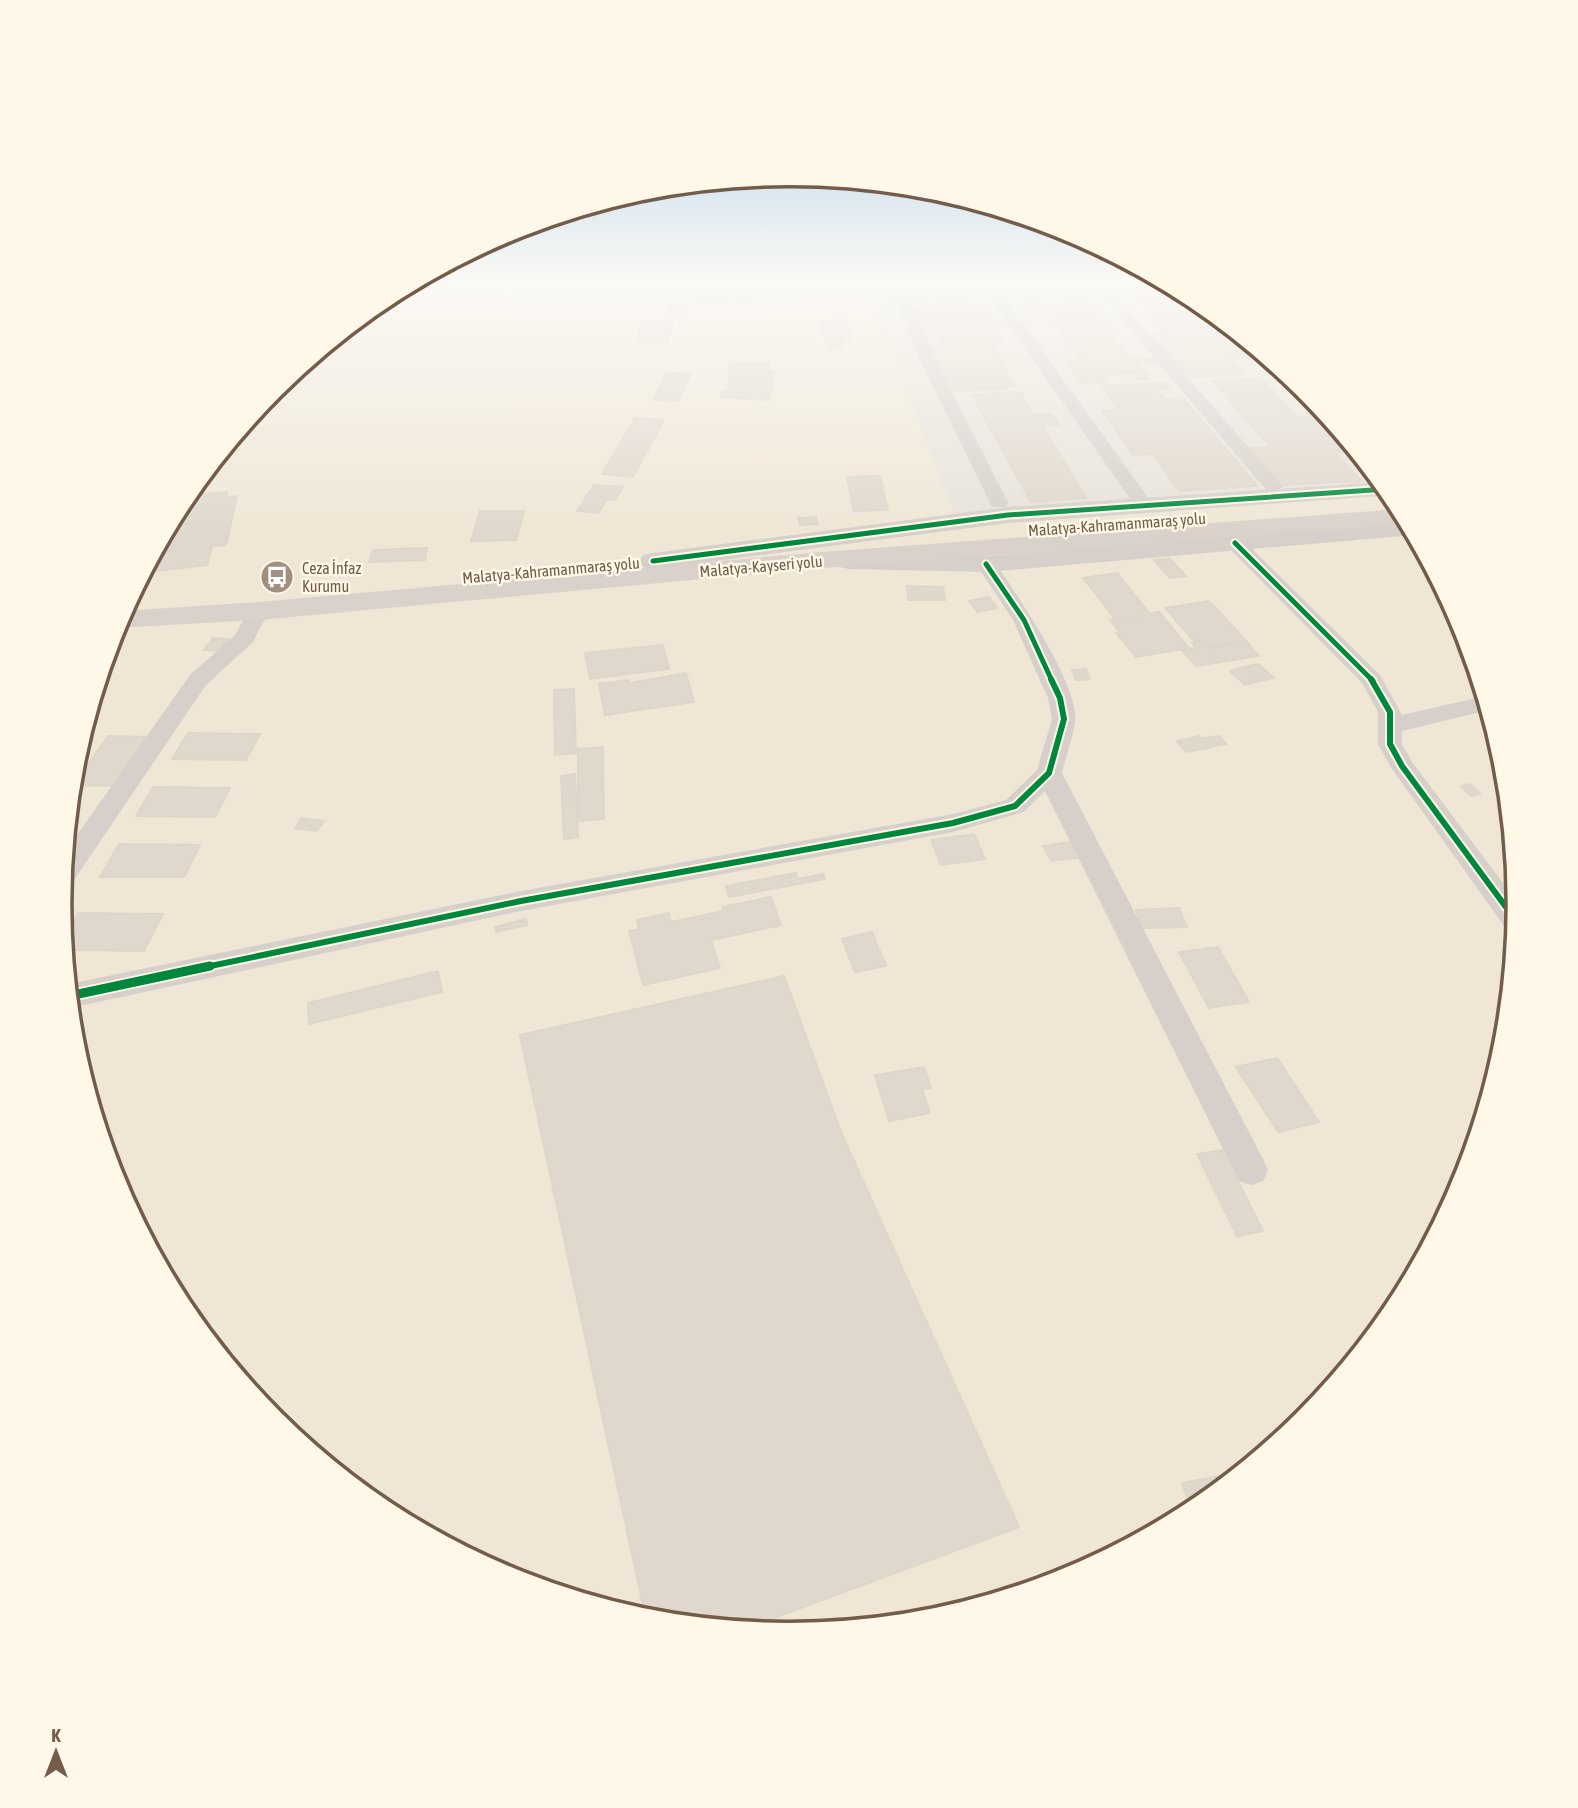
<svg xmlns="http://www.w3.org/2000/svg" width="1578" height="1808" font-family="'Asap Condensed',sans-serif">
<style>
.residential{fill:#efe6d5}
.industrial{fill:#e8e2d9}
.building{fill:#e0d8cd;stroke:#dfd6ca;stroke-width:2}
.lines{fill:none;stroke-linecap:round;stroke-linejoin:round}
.street{fill:#d7d0ca;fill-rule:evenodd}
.secondary{fill:#d7d0ca;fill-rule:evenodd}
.highway{fill:#dad1ca;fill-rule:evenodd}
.cycleway-far2-casing{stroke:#fff8e8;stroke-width:9}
.cycleway-far1-casing{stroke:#fff8e8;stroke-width:10}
.cycleway-casing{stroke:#fff8e8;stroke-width:13}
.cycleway-far2{stroke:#00873e;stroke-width:5}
.cycleway-far1{stroke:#00873e;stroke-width:6}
.cycleway{stroke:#00873e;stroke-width:9}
.labels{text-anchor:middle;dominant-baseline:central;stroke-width:5;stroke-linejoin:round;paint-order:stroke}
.far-street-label{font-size:16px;fill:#735c49;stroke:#fff8e8}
.far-poi-label{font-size:16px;fill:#735c49;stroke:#fff8e8;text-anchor:start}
.rim{fill:none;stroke:#735c49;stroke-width:3.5}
</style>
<rect width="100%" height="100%" fill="#f6f2e8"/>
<path class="residential" d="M412,282h753l30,16 110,90 91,111 67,126 42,137 13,142 -14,143 -41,137 -68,126 -90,110 -111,91 -126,67 -137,42 -142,13 -143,-14 -137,-41 -126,-68 -110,-90 -91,-111 -67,-126 -42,-137 -13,-142 14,-143 41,-137 68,-126 90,-110 111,-91z"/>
<path class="industrial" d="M864,282h301l30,16 110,90 79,96 -430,30z"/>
<path class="building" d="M892,282h57l7,10 -41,2 -4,-6 -12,1z
M1040,282h37l4,5 -37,1z
M790,289l4,10 -96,5 -2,-11z
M1179,295l22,24 14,-1 13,13 -13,1 12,13 17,-1 14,13 -27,2 14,15 -58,3 -36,-42 16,-1 -33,-37z
M1085,300l45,59 24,-1 3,4 -20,1 12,16 -10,1 -5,-7 -33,2 5,7 -25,1 -15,-22 14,-1 -32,-46 -21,-1 -6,-10z
M669,305h17l-1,7h-17z
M982,306l22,38h-13l24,42h-8l1,3 -60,2 -20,-44h15l-7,-14h-14l-12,-24z
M844,320l8,19 -26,2 -8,-19z
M641,321h31l-3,21h-31z
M827,341h15l1,7h-15z
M730,364h39v7h5l-1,18h-45z
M666,373l25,1 -13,27 -25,-1z
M1261,378l28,30h-9l2,3 10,-1 6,7 18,-1 33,35 -15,1 28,29 -80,4 -32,-37 20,-1 -57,-66z
M1167,383l3,5 -13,1 8,10 18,-1 74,88 -78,5 -26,-37 -20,1 -31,-44 16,-1 -16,-24z
M722,391l48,1 -1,8 -48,-3z
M1020,392l14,23 18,-1 7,11 -17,1 44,72 -55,4 -59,-107z
M635,418l29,2 -31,57 -31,-3z
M880,476l8,34 -34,1 -7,-34z
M594,485l29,2 -8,13 -8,-1 -9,14 -21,-2z
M227,492l-1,6 11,-2 -11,49 -14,1 -5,19 -52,6 6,-19 -6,-1 30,-55z
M480,511h44l-8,29 -45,1z
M816,517l2,7 -18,1 -2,-7z
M427,548l-2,12 -56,2 4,-12z
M1169,558l17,18 -16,2 -16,-18z
M1117,573l33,41 -34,6 -33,-42z
M907,586l36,1 2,13h-37z
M989,597l8,11 -20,4 -8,-11z
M1208,601l8,7 30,33 -39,6 -6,-7 -7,1 -29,-33z
M1159,612l30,36 -53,9 -20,-24 4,-1 -10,-12z
M213,638l15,1 -9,12 -15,-1z
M1201,641l6,8 40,-7 12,14 -63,10 -14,-16 14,-2 -4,-5z
M663,645l6,24 -79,10 -5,-26z
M1258,664l16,14 -14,3 -16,-14z
M1244,667l16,14 -15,4 -15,-14z
M1086,669l4,10 -14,1 -4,-10z
M686,673l8,29 -89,13 -6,-31 30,-4 1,3z
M574,689l2,64 -21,2 -1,-65z
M188,733l72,1 -14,26 -74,-1z
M108,736l41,1 -32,49 -43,-1z
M1199,736l10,12 -23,4 -9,-11z
M1220,736l6,8 -17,3 -6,-9z
M603,747l1,72 -26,2v-72z
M575,774l3,63 -14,2 -3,-63z
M1470,784l10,10 -9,2 -10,-10z
M153,787l77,1 -15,29 -79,-1z
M302,818l22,3 -7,10 -22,-3z
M974,834l11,25 -44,6 -10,-25z
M1069,842l8,16 -26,3 -8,-15z
M119,844l81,1 -16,32h-84z
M796,873l2,6 25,-5 2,5 -96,18 -3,-11z
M771,897l10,28 -70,15 9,28 -77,17 -14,-54 10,-2 -2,-9 32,-7 2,9 53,-11 -2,-4z
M1179,908l8,19 -45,1 -6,-18z
M78,913l85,1 -19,37 -80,-1 -1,-12z
M526,919l1,6 -31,7 -1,-5z
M872,932l14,34 -31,6 -13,-33z
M1218,947l31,55 -40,6 -30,-56z
M438,971l4,21 -133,32 -1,-21z
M784,976l57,156 178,395 -275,102 -98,-10 -126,-584z
M1277,1058l42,64 -41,10 -42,-65z
M924,1067l7,21 -9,1 8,24 -41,8 -14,-46z
M1222,1150l41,81 -26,5 -40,-82z
M1236,1473l1,2 -45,37 -10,-29z"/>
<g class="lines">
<path class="street" d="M835,282h22l26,8 6,-3 17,9 79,-5 -4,-9h12l6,9 94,-5 -3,-4h15l2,3 59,-3 11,6 -63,5 169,194 -9,6 -7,-2 -167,-197 -95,5 142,197 -9,6 -7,-2 -140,-200 -79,4 25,58 71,141 -2,4h-14l-71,-145 -24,-59 -60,-18z
M1290,376l26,26h-9l-19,-19 -2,-3z
M1235,537l7,2 138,136 22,40 83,-19 4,14 -87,21v13l10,18 106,141 -2,29 -9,-2 -117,-164 -12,-22v-32l-16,-29 -134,-136 -3,-4 3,-4z
M986,558l7,2c21,30 87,126 82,161 -2,17 -9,35 -13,52l201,386 5,11 -5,11 -12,4 -12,-4 -194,-390 -21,21 -71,20 -432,79 -451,97 -1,-24 452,-93 432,-77 53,-14 31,-30 15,-51 -4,-21 -35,-78 -37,-56 3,-4z
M258,605l8,1 3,5 -16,31 -47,43 -134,198 -11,3 4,-34 125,-177 46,-41 14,-28z"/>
<path class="secondary" d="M1382,482l11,13 -385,28 -355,46 -10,-2 -4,-6 4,-6 10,-2 355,-46z
M1407,520l8,15 -429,37 -137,-3 -10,-2 -4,-6 4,-6 10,-2 137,3z"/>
<path class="highway" d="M1401,509l8,15 -587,44 -564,52 -144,8 8,-17 136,-9 564,-50z"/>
<defs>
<path id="cycleway-far2" d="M1235,543l138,138
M653,561l355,-46 379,-26
M986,564l38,56 28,61"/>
<path id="cycleway-far1" d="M1371,679l19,33v32l12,22 115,156
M201,968l320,-67 432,-78 62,-17 34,-33 15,-54 -4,-21 -9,-19"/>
<path id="cycleway" d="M69,996l141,-30"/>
</defs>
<use href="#cycleway-far2" class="cycleway-far2-casing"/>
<use href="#cycleway-far1" class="cycleway-far1-casing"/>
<use href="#cycleway" class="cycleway-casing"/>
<use href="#cycleway-far2" class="cycleway-far2"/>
<use href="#cycleway-far1" class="cycleway-far1"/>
<use href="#cycleway" class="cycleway"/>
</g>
<linearGradient id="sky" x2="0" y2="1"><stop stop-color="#9cc6e7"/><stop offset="0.53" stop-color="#fbf9f5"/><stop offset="1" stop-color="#fbf9f5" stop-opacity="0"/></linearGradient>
<rect width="1578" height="535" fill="url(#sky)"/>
<defs>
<symbol id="bus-disc" viewBox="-11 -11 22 22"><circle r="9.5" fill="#a19081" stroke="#fff8e8"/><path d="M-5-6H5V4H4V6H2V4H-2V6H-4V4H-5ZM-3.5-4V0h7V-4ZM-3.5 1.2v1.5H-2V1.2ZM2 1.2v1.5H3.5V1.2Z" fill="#fff"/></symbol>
</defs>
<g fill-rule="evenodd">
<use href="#bus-disc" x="258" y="558" width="38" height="38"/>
</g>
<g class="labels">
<g class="far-street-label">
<text transform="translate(1117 524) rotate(-4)">Malatya-Kahramanmaraş yolu</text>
<text transform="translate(761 566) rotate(-5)">Malatya-Kayseri yolu</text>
<text transform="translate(551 570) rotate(-5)">Malatya-Kahramanmaraş yolu</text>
</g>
<g class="far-poi-label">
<text x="302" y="568">Ceza İnfaz<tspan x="302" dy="18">Kurumu</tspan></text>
</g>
</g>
<path d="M0 0H1578V1808H0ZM72 904a717 717 0 1 1 1434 0a717 717 0 1 1-1434 0Z" fill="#fff8e8" fill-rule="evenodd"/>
<path class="rim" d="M72 904a717 717 0 1 1 1434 0a717 717 0 1 1-1434 0Z"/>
<g transform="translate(56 1752)" stroke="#fff8e8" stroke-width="5" paint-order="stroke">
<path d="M0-5L12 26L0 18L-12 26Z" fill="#735c49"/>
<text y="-10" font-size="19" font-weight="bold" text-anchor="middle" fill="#735c49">K</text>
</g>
</svg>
